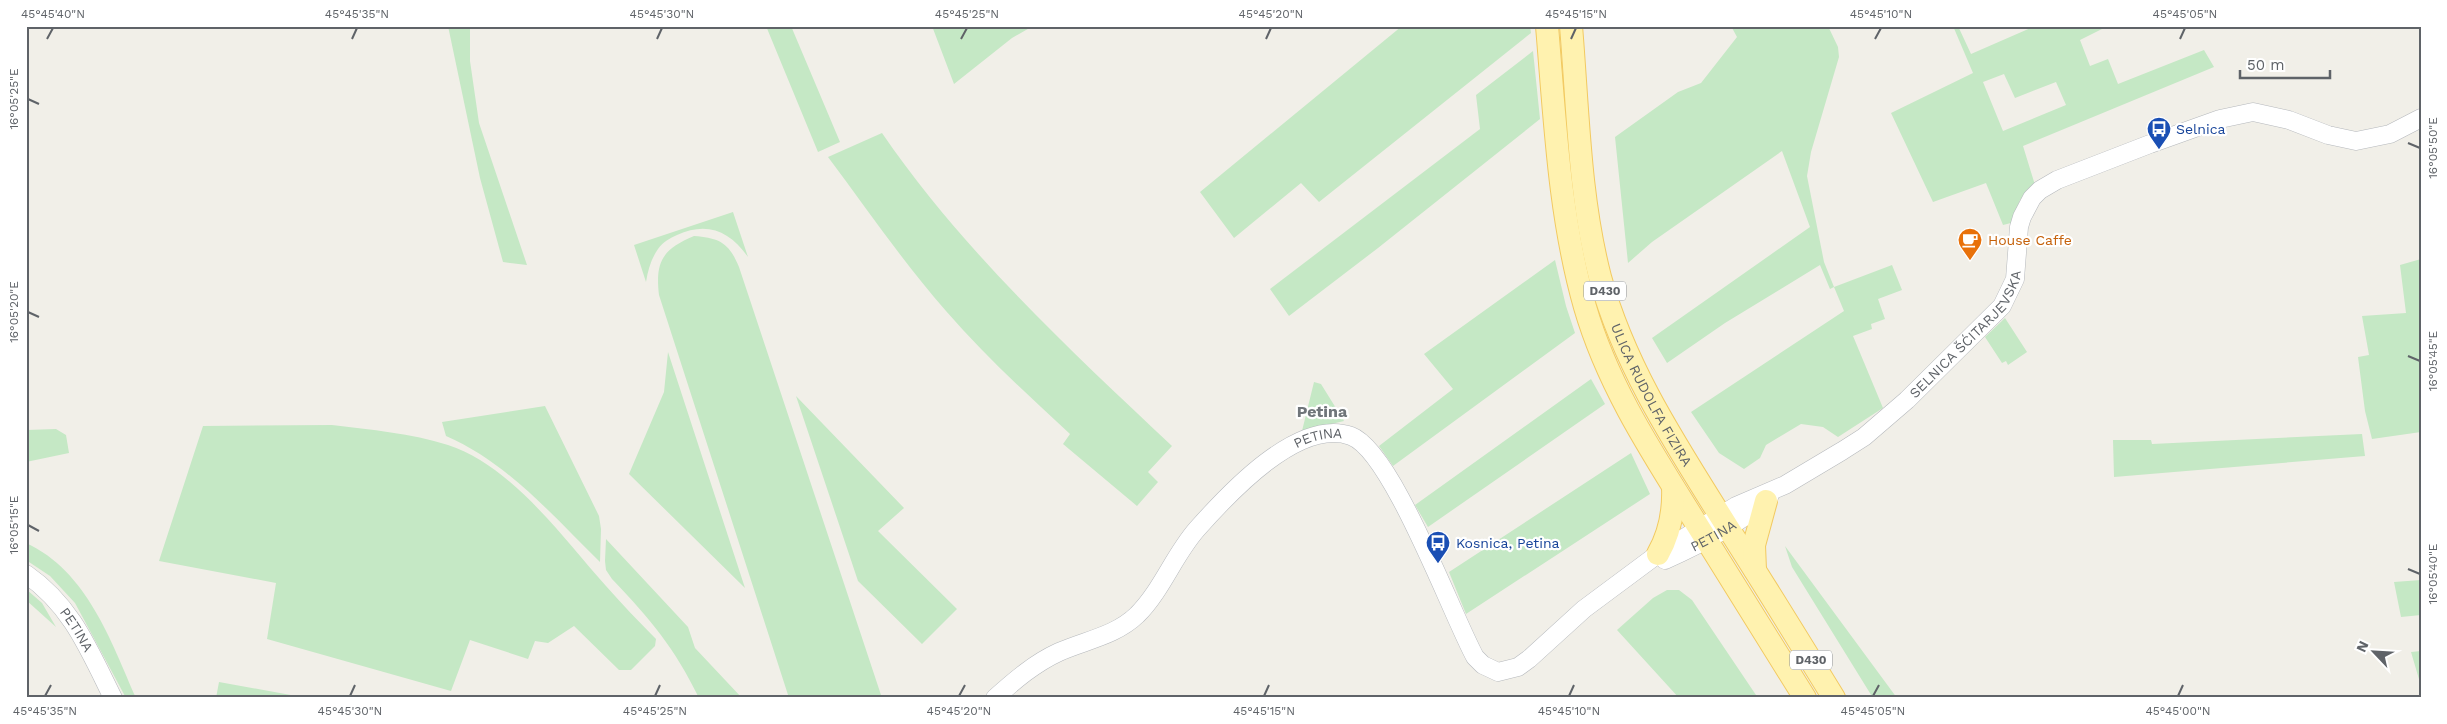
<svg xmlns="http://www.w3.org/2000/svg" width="2447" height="724" font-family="'Work Sans',sans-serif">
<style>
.green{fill:#c5e8c5;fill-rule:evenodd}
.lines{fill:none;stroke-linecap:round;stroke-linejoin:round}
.minor-casing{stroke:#b5b8bc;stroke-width:19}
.major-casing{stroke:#f2c960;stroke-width:24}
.minor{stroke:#fff;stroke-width:18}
.major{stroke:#fff2af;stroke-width:22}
.ticks{fill:none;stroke:#5f6368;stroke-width:2}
.labels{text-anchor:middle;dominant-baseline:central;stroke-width:4.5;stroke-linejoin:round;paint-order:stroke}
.shield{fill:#fff;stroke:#8f9295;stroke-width:1}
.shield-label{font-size:12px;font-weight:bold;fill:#5f6368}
.transit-label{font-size:14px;fill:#164399;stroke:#fff;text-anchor:start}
.food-label{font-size:14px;fill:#c56008;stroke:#fff;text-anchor:start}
.street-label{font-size:14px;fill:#5f6368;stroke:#fff}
.quarter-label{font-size:16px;font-weight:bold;fill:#70757a;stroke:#fff}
.neatline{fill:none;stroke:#5f6368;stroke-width:2}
.ticks-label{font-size:12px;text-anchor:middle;fill:#5f6368}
</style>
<rect width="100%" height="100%" fill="#f1efe8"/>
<path class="green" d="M448,26h22v35l9,62 48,142 -24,-3 -23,-84z
M766,26h25l49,116 -22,10z
M932,26h101l-21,12 -58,46z
M1402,26h128l1,7 -212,169 -18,-19 -67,55 -34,-46z
M1731,26h97l10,21 1,10 -28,95 -4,24 17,86 10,25 58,-22 10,25 -24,9 7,20 -14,5 1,5 -19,7 30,72 -45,29 -15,-10 -22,-3 -35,21 -6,13 -16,11 -25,-16 -28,-41 153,-101 -10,-24 -4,2 -10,-24 -95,58 -58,40 -15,-25 158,-111 -28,-76 -130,91 -24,21 -13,-126 63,-45 23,-9 36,-46z
M1953,26h5l13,28 64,-28h73l-28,14 10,26 18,-7 10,25 86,-34 10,17 -191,79 12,39 -15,15 -9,23 -8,2 -17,-42 -53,19 -42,-89 82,-40zM2004,74l11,24 41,-16 10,23 -63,26 -20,-49z
M1533,51l7,68 -162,129 -89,68 -19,-27 210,-160 -4,-34z
M882,133c81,118 187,216 290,313l-24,26 10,10 -21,24 -74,-62 7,-10c-43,-40 -86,-79 -124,-123 -43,-49 -79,-102 -118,-154z
M733,212l15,45c-18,-26 -41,-36 -71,-22 -7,3 -14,7 -19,14 -7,10 -10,21 -12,33l-12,-37z
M694,236c26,2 35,7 45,31l143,431h-93l-130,-403c-4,-34 4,-46 35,-59z
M2421,259v173l-49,7 -7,-28 -7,-54 11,-2 -7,-39 44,-3 -6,-48z
M1555,260l11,46 9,27 -182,133 -14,-20 74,-57 -29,-35z
M2005,318l22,34 -19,13 -2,-4 -4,2 -17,-26z
M668,352l77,236 -116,-114 35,-82z
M1591,379l14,25 -177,123 -13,-22z
M1314,382l7,2 23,37 -42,10z
M796,396l108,112 -26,23 79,78 -35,35 -64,-63z
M545,406l54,110 2,13 -1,33c-48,-47 -92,-99 -154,-126l-4,-14z
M332,425c39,5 79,8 116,20 64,21 115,93 158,141 16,18 33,36 50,53l-1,7 -24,24h-12l-45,-44 -26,17 -13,-2 -7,18 -58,-19 -19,51 -184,-52 9,-56 -117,-22 44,-135z
M56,429l10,6 3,18 -43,9v-32z
M2362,434l3,22 -251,21 -1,-37h38l1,4z
M1631,453l19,41 -184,120 -17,-42z
M606,539l82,88 7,21 47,50h-43c-25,-51 -48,-78 -87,-119l-6,-9 -1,-9z
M26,543c61,28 85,98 110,155h-10l-51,-95 -25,-27 -24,-16z
M1785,546l112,152h-24l-81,-131z
M2421,580v35l-20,2 -7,-35z
M26,589l16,14 14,24 -30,-27z
M1667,590h12l13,10 66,98h-79l-62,-68 36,-32z
M2421,651v35l-10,-34z
M219,682l88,16h-91z"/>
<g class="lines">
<defs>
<g id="minor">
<path id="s1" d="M1665,560c36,-16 74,-36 104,-62"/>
<path id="s2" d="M26,574c46,32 63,76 87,124"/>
<path id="s3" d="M995,698c20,-18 40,-35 64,-46 27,-12 56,-16 78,-37 25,-25 37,-60 60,-86 32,-36 102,-112 154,-93 41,15 100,177 124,221l8,8 15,7 20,-5 11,-8 55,-50 74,-55 78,-48 49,-21 57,-34 22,-14 43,-37 95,-94 13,-27 4,-52 3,-10 10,-19 8,-8 17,-10 93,-36 70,-25 33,-7 36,8 39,15 28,6 34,-7 31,-16"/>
</g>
<g id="major">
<path d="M1547,26c8,94 12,190 38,281 22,76 64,141 106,208 38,61 76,122 114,183"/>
<path id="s4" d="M1571,26c7,83 8,170 29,251 25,92 78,171 128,251 36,56 71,113 106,170"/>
<path d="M1658,554c12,-21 16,-43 15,-67"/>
<path d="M1755,570l-1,-25 12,-44"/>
</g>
</defs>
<use href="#minor" class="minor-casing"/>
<use href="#major" class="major-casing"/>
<use href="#minor" class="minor"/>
<use href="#major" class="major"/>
</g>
<path class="ticks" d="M47,39l6,-11M352,39l5,-11M657,39l5,-11M961,39l6,-11M1266,39l5,-11M1571,39l5,-11M1875,39l6,-11M2180,39l5,-11M28,99l11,5M2408,143l12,5M28,312l11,5M2408,356l12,5M28,525l11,6M2408,569l12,5M45,696l6,-11M350,696l5,-11M655,696l5,-11M959,696l6,-11M1264,696l5,-11M1569,696l5,-11M1873,696l6,-11M2178,696l5,-11"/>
<defs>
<symbol id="bus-pin" viewBox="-11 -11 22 30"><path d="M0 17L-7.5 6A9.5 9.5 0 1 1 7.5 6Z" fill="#1a4fb4" stroke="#fff"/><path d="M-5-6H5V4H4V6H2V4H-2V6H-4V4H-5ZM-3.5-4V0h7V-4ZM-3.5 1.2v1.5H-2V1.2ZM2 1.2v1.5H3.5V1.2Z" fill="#fff"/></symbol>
<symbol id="cafe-pin" viewBox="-11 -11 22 30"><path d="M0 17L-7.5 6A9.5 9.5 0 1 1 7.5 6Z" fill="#e8710a" stroke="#fff"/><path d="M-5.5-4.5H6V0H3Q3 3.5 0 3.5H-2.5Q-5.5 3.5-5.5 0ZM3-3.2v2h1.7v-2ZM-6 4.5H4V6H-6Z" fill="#fff"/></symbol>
</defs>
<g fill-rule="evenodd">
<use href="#bus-pin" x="2145" y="115" width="28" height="38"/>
<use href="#cafe-pin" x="1956" y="226" width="28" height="38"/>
<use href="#bus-pin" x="1424" y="529" width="28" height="38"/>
</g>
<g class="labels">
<g class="shield">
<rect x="1584" y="281.5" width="42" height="19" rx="4"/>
<rect x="1790" y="650.5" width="42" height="19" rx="4"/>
</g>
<g class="shield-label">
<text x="1605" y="291">D430</text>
<text x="1811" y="660">D430</text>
</g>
<g class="transit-label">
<text x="2176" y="129">Selnica</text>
<text x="1456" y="543">Kosnica, Petina</text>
</g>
<g class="food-label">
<text x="1988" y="240">House Caffe</text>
</g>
<g class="street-label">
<text stroke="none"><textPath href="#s3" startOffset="1328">SELNICA ŠĆITARJEVSKA</textPath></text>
<text stroke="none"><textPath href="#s4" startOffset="382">ULICA RUDOLFA FIZIRA</textPath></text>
<text stroke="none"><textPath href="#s3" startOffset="426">PETINA</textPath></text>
<text stroke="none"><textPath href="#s1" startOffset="54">PETINA</textPath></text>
<text stroke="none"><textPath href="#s2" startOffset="76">PETINA</textPath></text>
</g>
<g class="quarter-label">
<text x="1322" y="411">Petina</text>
</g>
</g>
<rect width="2447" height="724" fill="none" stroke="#ffffff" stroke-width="55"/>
<g transform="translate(2374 652) rotate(295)" stroke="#ffffff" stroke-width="4" paint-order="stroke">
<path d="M0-4L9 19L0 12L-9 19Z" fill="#5f6368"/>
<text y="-8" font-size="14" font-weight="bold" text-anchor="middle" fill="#5f6368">N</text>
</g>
<path d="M2240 70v8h90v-8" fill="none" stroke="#5f6368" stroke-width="2.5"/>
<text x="2247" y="70" font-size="15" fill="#5f6368" stroke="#ffffff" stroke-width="4" paint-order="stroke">50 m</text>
<rect x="28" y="28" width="2392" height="668" class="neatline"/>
<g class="ticks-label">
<text x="53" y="18">45°45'40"N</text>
<text x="357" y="18">45°45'35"N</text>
<text x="662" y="18">45°45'30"N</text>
<text x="967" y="18">45°45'25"N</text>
<text x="1271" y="18">45°45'20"N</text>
<text x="1576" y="18">45°45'15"N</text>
<text x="1881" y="18">45°45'10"N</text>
<text x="2185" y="18">45°45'05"N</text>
<text transform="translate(14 99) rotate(-90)" y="4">16°05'25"E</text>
<text transform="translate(2433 148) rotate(-90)" y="4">16°05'50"E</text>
<text transform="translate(14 312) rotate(-90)" y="4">16°05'20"E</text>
<text transform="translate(2433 361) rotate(-90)" y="4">16°05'45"E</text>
<text transform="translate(14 525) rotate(-90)" y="4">16°05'15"E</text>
<text transform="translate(2433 574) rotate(-90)" y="4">16°05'40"E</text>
<text x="45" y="715">45°45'35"N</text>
<text x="350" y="715">45°45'30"N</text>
<text x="655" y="715">45°45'25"N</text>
<text x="959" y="715">45°45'20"N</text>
<text x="1264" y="715">45°45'15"N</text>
<text x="1569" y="715">45°45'10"N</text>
<text x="1873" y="715">45°45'05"N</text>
<text x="2178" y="715">45°45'00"N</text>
</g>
</svg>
